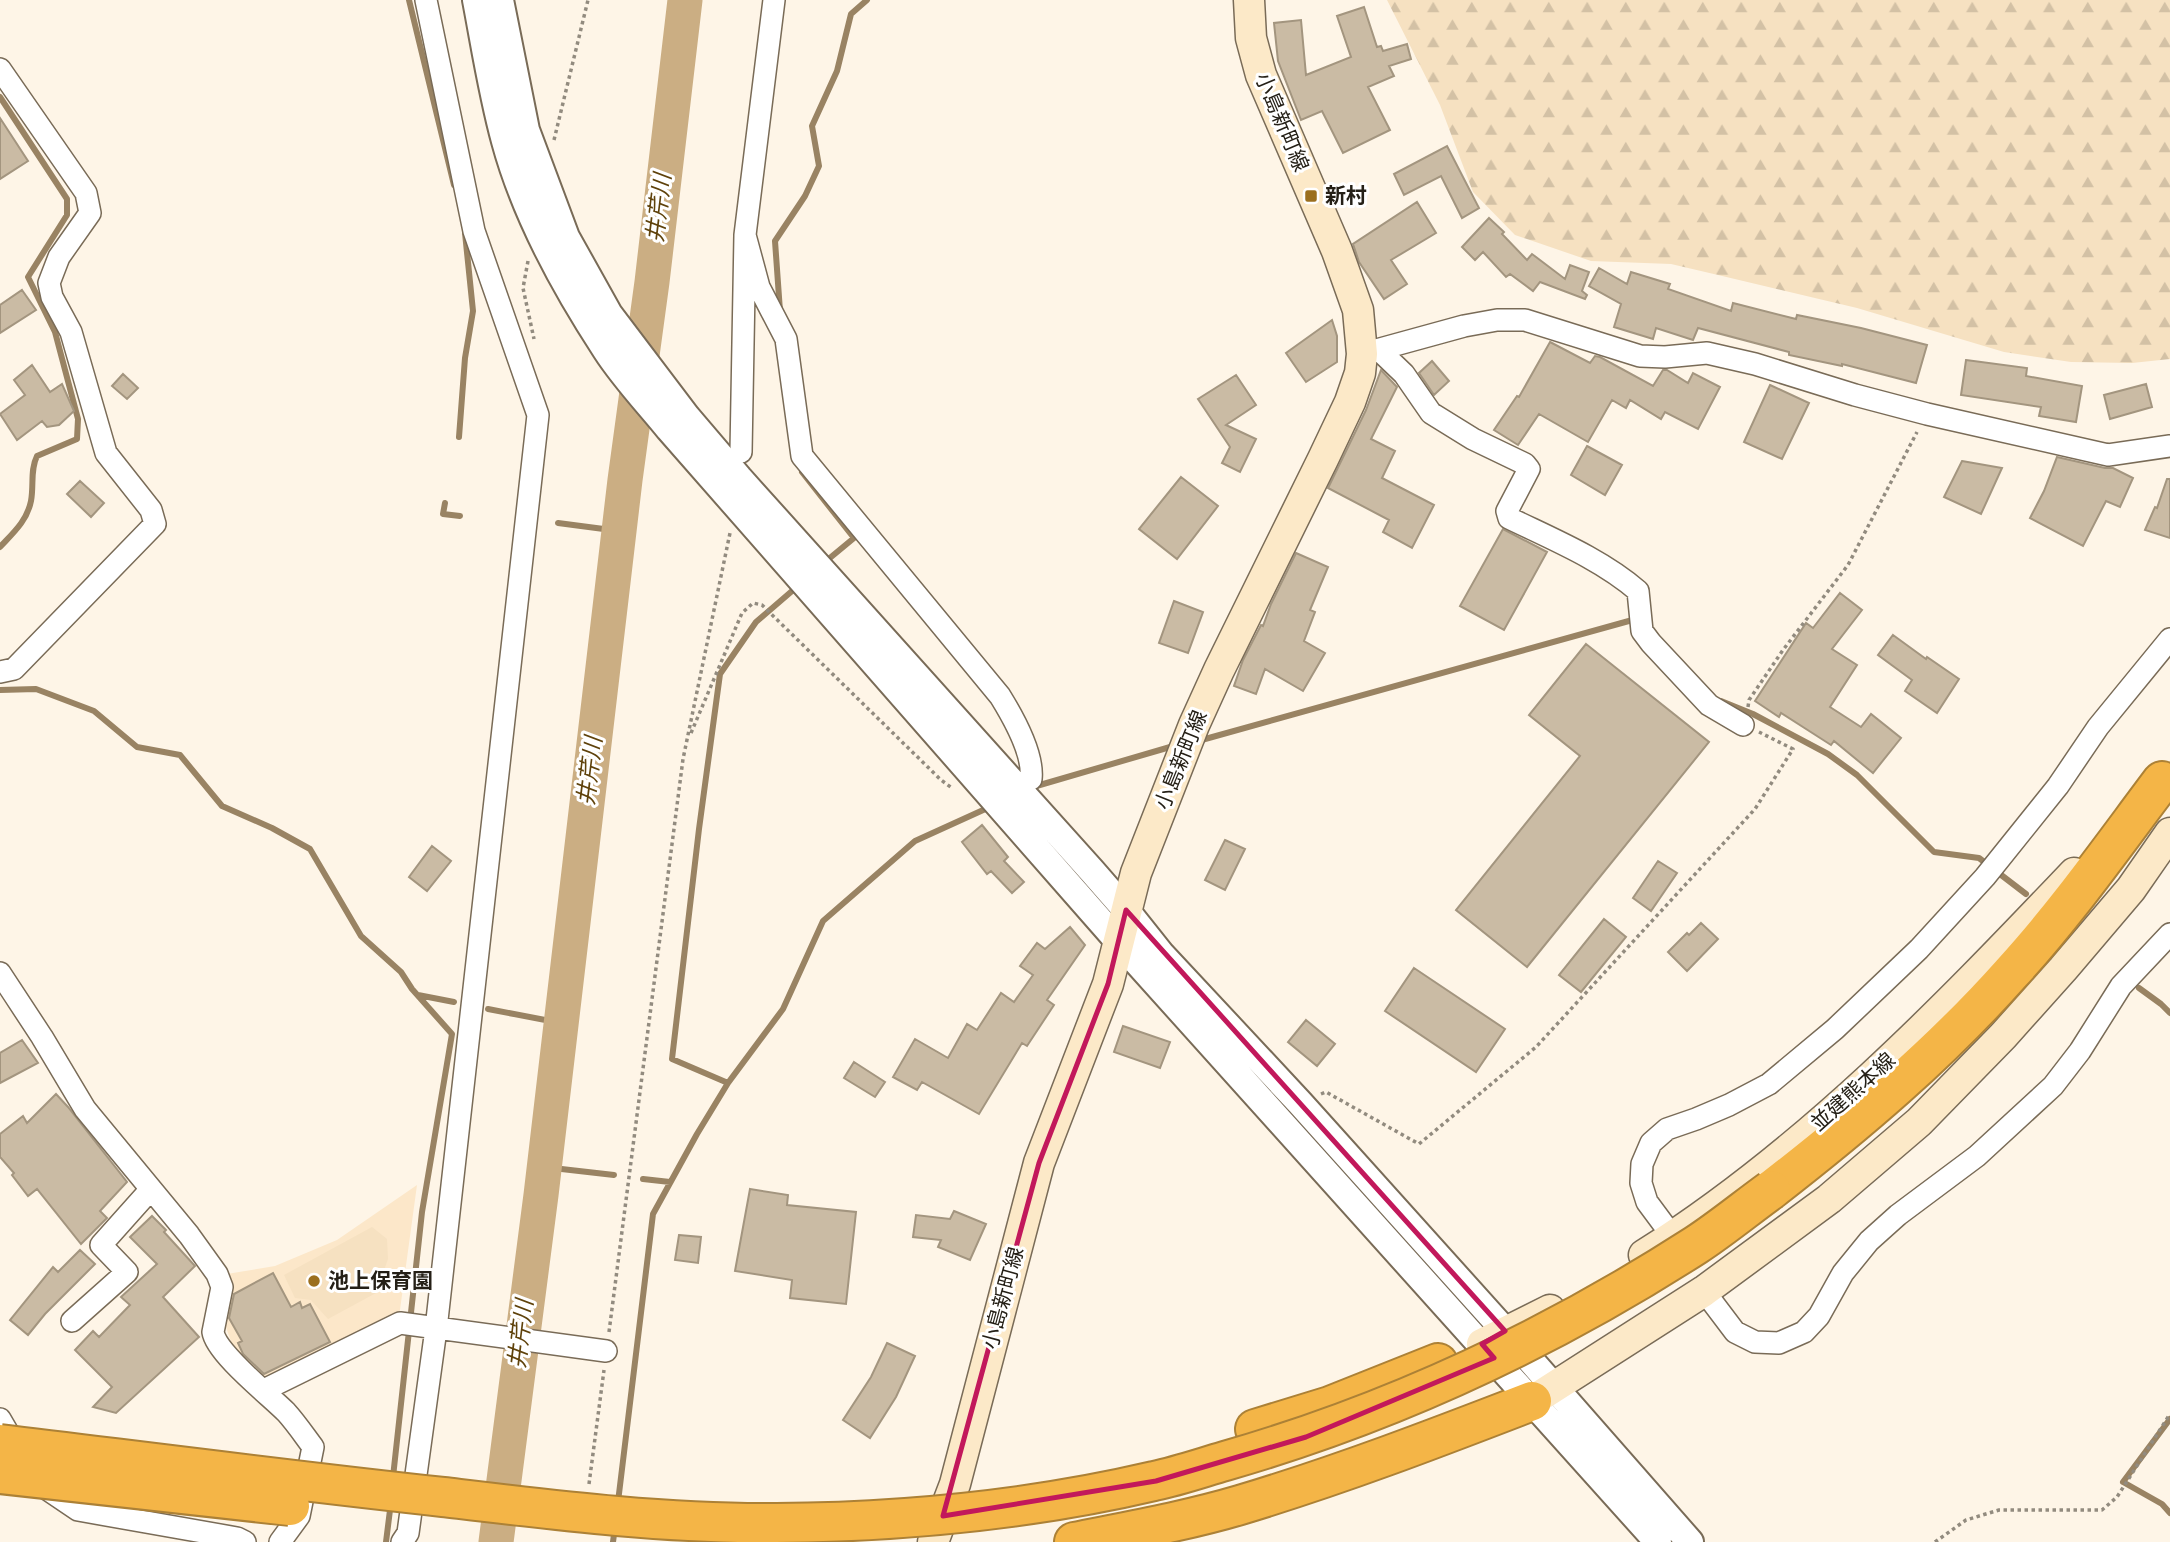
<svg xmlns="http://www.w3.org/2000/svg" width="2170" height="1542" font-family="Karla,'Noto Sans JP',sans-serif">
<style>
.built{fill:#fce7c9}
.green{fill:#f6e1c1}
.forest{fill:url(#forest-firs)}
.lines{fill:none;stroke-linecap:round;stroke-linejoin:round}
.stream{stroke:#998363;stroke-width:6}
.river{stroke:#cbae83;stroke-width:35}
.building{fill:#cabba4;stroke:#a3957f;stroke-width:2}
.minor-casing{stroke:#796b57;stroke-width:24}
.tertiary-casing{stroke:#796b57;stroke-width:30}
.secondary-casing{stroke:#796b57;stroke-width:33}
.motorway-casing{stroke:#ac8136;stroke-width:42}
.path{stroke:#928b7f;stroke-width:3.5;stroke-dasharray:3.5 3.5;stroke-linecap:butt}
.minor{stroke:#fff;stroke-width:21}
.tertiary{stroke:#fff;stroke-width:26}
.secondary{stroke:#fce9c8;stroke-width:30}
.motorway{stroke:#f4b547;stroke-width:38}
.motorway-bridge-casing{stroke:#ac8136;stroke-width:42;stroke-linecap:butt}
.motorway-bridge{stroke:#f4b547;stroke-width:38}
.marked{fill:none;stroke:#c2185b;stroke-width:5;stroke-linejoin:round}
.poi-dot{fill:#9b6f1e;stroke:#fff;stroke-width:2.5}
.labels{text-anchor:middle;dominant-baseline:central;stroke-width:6;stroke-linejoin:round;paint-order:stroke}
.street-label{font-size:21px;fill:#252017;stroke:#fff}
.poi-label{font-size:21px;font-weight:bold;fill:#252017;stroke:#fff;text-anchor:start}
.water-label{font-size:23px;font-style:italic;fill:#5f420b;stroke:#fff}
</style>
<defs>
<pattern id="forest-firs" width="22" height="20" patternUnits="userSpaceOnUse" patternTransform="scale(1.75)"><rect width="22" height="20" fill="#f6e1c1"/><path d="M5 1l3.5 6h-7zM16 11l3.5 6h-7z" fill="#d3c1a5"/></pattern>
</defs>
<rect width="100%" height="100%" fill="#fef5e7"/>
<path class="built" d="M417,1185l-18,132 -133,62 -15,-3 -14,-17 -18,-52 2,-32 54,-9 62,-26z"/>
<path class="green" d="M372,1227l15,12 1,20 -12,34 -48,26 -17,-19 -16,-2 -11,-23z"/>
<path class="forest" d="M1387,0h783v359l-38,4 -61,-1 -67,-10 -147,-44 -139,-33 -47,-11 -80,-3 -76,-26 -42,-43 -33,-87z"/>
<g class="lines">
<path class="stream" d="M409,0l45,185
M0,97l67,102v16l-39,62 27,55 23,87 -1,20 -40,17c-7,14 -3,29 -6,45 -4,20 -18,32 -31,46
M780,311l-5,-70 30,-45 14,-30 -7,-40 25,-55 14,-57 16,-14
M459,437l6,-79 8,-47 -8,-78
M802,472l52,66 -29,24
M445,503l-2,11 17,2
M558,523l61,8
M0,690l36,-1 58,22 43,36 43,8 42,51 50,22 38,21 51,87 40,36 11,17 40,45 -30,178 -29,265
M1721,701l32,13 75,40 29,21 77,77 45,6 47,36
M1198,741l438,-122
M1033,787l144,-42
M2139,988l22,16 9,9
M418,995l36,7
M488,1009l73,14
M728,1083l-56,-24 27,-230 21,-155 36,-52 43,-37
M544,1167l70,8
M643,1179l27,3
M2170,1419l-47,63 39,22 8,9
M618,1502l35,-288 44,-80 31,-51 55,-74 40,-88 92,-80 77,-35
M386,1542l5,-40
M613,1542l2,-15"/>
<path class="river" d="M496,1542l45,-347 84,-715 27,-198 33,-282"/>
</g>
<path class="building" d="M1364,7l13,40 4,-1 2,5 24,-7 4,15 -22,7 5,10 -26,11 22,43 -47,23 -21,-42 -21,9 -23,-59 -4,-38 27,-3 5,55 45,-18 -14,-41z
M0,118l28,43 -28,18z
M1447,146l32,62 -17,10 -21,-42 -37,19 -10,-21z
M1417,202l19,31 -45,27 16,24 -23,15 -25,-37 -6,-18z
M1489,218l15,14 -2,2 25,26 5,-6 33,25 5,-14 19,7 -7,19 5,4 -2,4 -45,-17 -7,9 -23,-17 -4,3 -23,-25 -8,8 -13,-13z
M1599,268l28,16 4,-12 39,12 -2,5 63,22 2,-8 63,16 1,-4 64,13 66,17 -11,38 -74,-19v2l-53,-11v-3l-91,-24 -5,12 -37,-12 -3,11 -39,-12 7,-23 -32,-18z
M22,290l14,20 -36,23v-28z
M1332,320l5,16v26l-31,20 -20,-29z
M1550,342l40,21 5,-7 5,1 53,29 10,-16h4l21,13 5,-10 27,14 -22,42 -33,-17 -4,7 -31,-19 -4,8 -14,-8 -24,42 -49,-28 -21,31 -24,-15 23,-34 2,1z
M1966,360l61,8 -1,8 56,10 -6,36 -37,-6 2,-9 -80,-12z
M1432,361l17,20 -15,14 -15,-22z
M32,365l18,27 12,-8 12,27 -15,14 -12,2 -5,-6 -25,19 -17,-26 25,-19 -11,-15z
M1381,370l16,17 -26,52 24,12 -13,27 52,27 -22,43 -29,-16 6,-12 -61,-32 38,-78z
M123,374l15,14 -11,11 -15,-13z
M1236,375l20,30 -30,20 30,14 -16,33 -18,-9 8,-16 -32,-48z
M2146,384l6,23 -42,12 -6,-24z
M1770,385l39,18 -27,56 -38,-17z
M1587,446l35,19 -17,30 -34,-20z
M2057,457l48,11h8l20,10 -13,29 -14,-6 -23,45 -53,-28 14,-27z
M1962,461l40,7 -21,46 -37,-17z
M1181,477l37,29 -41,53 -38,-30z
M2167,479h3v59l-25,-8 10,-23 2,1z
M80,481l24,22 -13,14 -24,-23z
M1503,529l44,23 -43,78 -44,-24z
M1296,553l32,14 -18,43 5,2 -11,29 21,12 -22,38 -38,-22 -9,25 -22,-8 9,-26 18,-35 2,1 8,-22z
M1840,593l22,17 -30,39 25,16 -27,42 31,20 10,-13 30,24 -28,35 -39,-32 -3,4 -50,-32 -2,4 -24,-16 51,-78 7,5z
M1174,601l29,11 -15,41 -29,-10z
M1893,635l33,24 1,-2 32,22 -22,34 -32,-22 7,-11 -34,-25z
M1586,644l123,98 -182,225 -71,-57 124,-154 -51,-41z
M982,825l26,32 -4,4 20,21 -12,11 -21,-22 -4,3 -25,-32z
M1225,840l20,9 -20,41 -20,-10z
M432,846l19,15 -24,30 -18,-14z
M1658,861l19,12 -26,38 -18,-13z
M1604,919l22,18 -45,55 -22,-17z
M1701,923l17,16 -31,32 -19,-19 19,-19 2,2z
M1070,927l15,18 -38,55 7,5 -27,41 -5,-3 -43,71 -57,-32 -5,8 -24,-13 22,-38 33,19 19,-34 10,6 24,-37 13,9 19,-27 -13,-9 17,-23 8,6z
M1414,968l91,61 -29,43 -91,-61z
M1306,1020l29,24 -18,22 -29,-24z
M1123,1026l47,16 -10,26 -46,-16z
M22,1040l16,23 -38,20v-30z
M854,1062l31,20 -10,15 -31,-19z
M56,1094l12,13 59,75 -27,29 7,7 -26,26 -44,-55 -9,7 -16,-21 2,-2 -14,-16v-23l23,-18 4,7z
M750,1189l38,6 -1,10 69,7 -10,92 -56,-6 2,-18 -57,-9z
M954,1211l32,13 -16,36 -32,-13 3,-7 -28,-3 3,-22 34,4z
M152,1216l14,14 -2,2 31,34 -32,31 36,40 -83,76 -23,-6 19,-20 -37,-37 18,-19 6,6 31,-32 -9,-8 36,-33 -27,-27z
M679,1235l22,2 -3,26 -23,-3z
M80,1250l15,14 -50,50 -17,21 -18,-15 43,-53 5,5z
M273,1273l18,34 9,-5 2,6 8,-4 20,38 -66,32 -21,-20 -5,-11 4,-2 -13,-23 5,-24z
M887,1343l28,13 -19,41 -26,41 -27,-18 28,-43z"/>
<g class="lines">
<defs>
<path id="minor" d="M0,69l86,124 4,20 -31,44 -10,26 3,14 19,35 35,121 45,57 4,14 -141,145 -14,3
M745,235l14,52 27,52 16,117 198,240c13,21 34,58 31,83l-29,12
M1379,350l25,24 27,39 42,26 52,25 4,5 -22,42 2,7c43,21 92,41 129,73l4,40 9,12 58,62 34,20
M1362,354l102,-28 33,-6h28l115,36 25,1 42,-4 48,11 100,31 72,19 181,41 62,-9
M741,452l4,-217 29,-235
M0,973l42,64 43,72 104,126 28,39 5,13 -9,45c3,21 56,63 73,80 10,11 18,23 27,35l-14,69 -19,26
M1673,1237l-26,-35 -6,-19 1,-19 9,-21 16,-14 29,-10 33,-14 40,-21 66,-55 84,-80 66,-72 73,-91 40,-59 72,-88
M1704,1291l31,41 20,10 24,1 25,-11 15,-16 24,-43 26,-32 29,-26 79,-59 76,-70 27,-35 41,-65 49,-52
M72,1321l55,-49 -26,-27 50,-56
M264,1390l136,-67 206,28
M0,1419l18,31
M41,1485l37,25 159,28 8,4
M402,1542l6,-9 28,-204 102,-914 -64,-184 -48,-231"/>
<path id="tertiary" d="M476,0c9,47 16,94 29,141 20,74 59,145 101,209 18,28 42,53 63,79l449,512 540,601
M500,0l26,130 40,107 43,77 78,103 52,61 353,393 34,39 35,44 139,149 205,228 185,211"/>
<path id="secondary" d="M1644,1255c163,-103 298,-243 430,-382
M1482,1344l68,-34
M1532,1401l172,-110 125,-92 90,-77 84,-86 60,-67 68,-80 39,-56
M933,1542l22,-58 84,-321 69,-179 28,-111 58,-148 25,-55 104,-211 27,-57 10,-29 2,-19 -4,-44 -21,-59 -76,-176 -10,-37 -2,-38"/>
<path id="motorway" d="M1771,1190c85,-66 168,-136 240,-217 55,-60 102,-127 151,-192
M1255,1429l75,-23 108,-43
M1074,1542c55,-11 112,-21 166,-37 100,-30 196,-67 292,-104"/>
</defs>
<use href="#minor" class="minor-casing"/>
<use href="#tertiary" class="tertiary-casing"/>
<use href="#secondary" class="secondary-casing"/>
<use href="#motorway" class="motorway-casing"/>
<path class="path" d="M554,140l34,-140
M528,261l-5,27 11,51
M1748,707l1,-7 34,-50 65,-85 69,-133
M691,733l51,-120 11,-10 9,2 179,175 11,8
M1321,1094l5,-2 93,52 117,-97 219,-238 38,-60 -34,-17
M609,1332l74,-573 47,-226
M589,1484l15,-114
M1935,1542l31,-22 33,-10h103l15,-13 53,-83"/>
<use href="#minor" class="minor"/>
<use href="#tertiary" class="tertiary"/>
<use href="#secondary" class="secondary"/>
<use href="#motorway" class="motorway"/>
<defs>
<path id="motorway-bridge" d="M0,1444c148,18 295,37 443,53 110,13 222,27 333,26 127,-1 254,-13 378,-42 24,-5 47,-13 71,-20 167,-48 325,-122 471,-216 26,-17 50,-37 75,-55
M0,1474l290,32"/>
</defs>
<use href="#motorway-bridge" class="motorway-bridge-casing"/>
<use href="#motorway-bridge" class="motorway-bridge"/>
</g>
<path class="marked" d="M1126,910l379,421 -23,13 12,14 -188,79 -150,44 -213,35 96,-353 69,-179z"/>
<g class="poi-dot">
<rect x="1304" y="189" width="14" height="14" rx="3.5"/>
<circle cx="314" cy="1281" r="7"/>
</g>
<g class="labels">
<g class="street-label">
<text transform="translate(1282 122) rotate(67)">小島新町線</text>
<text transform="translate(1181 760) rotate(-68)">小島新町線</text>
<text transform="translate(1853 1092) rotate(-42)">並建熊本線</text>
<text transform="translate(1003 1298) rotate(-75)">小島新町線</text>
</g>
<g class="poi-label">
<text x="1325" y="196">新村</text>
<text x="328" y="1281">池上保育園</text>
</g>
<g class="water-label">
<text transform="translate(659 208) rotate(-83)">井芹川</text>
<text transform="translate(590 771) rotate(-83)">井芹川</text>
<text transform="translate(521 1334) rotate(-83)">井芹川</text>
</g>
</g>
</svg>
